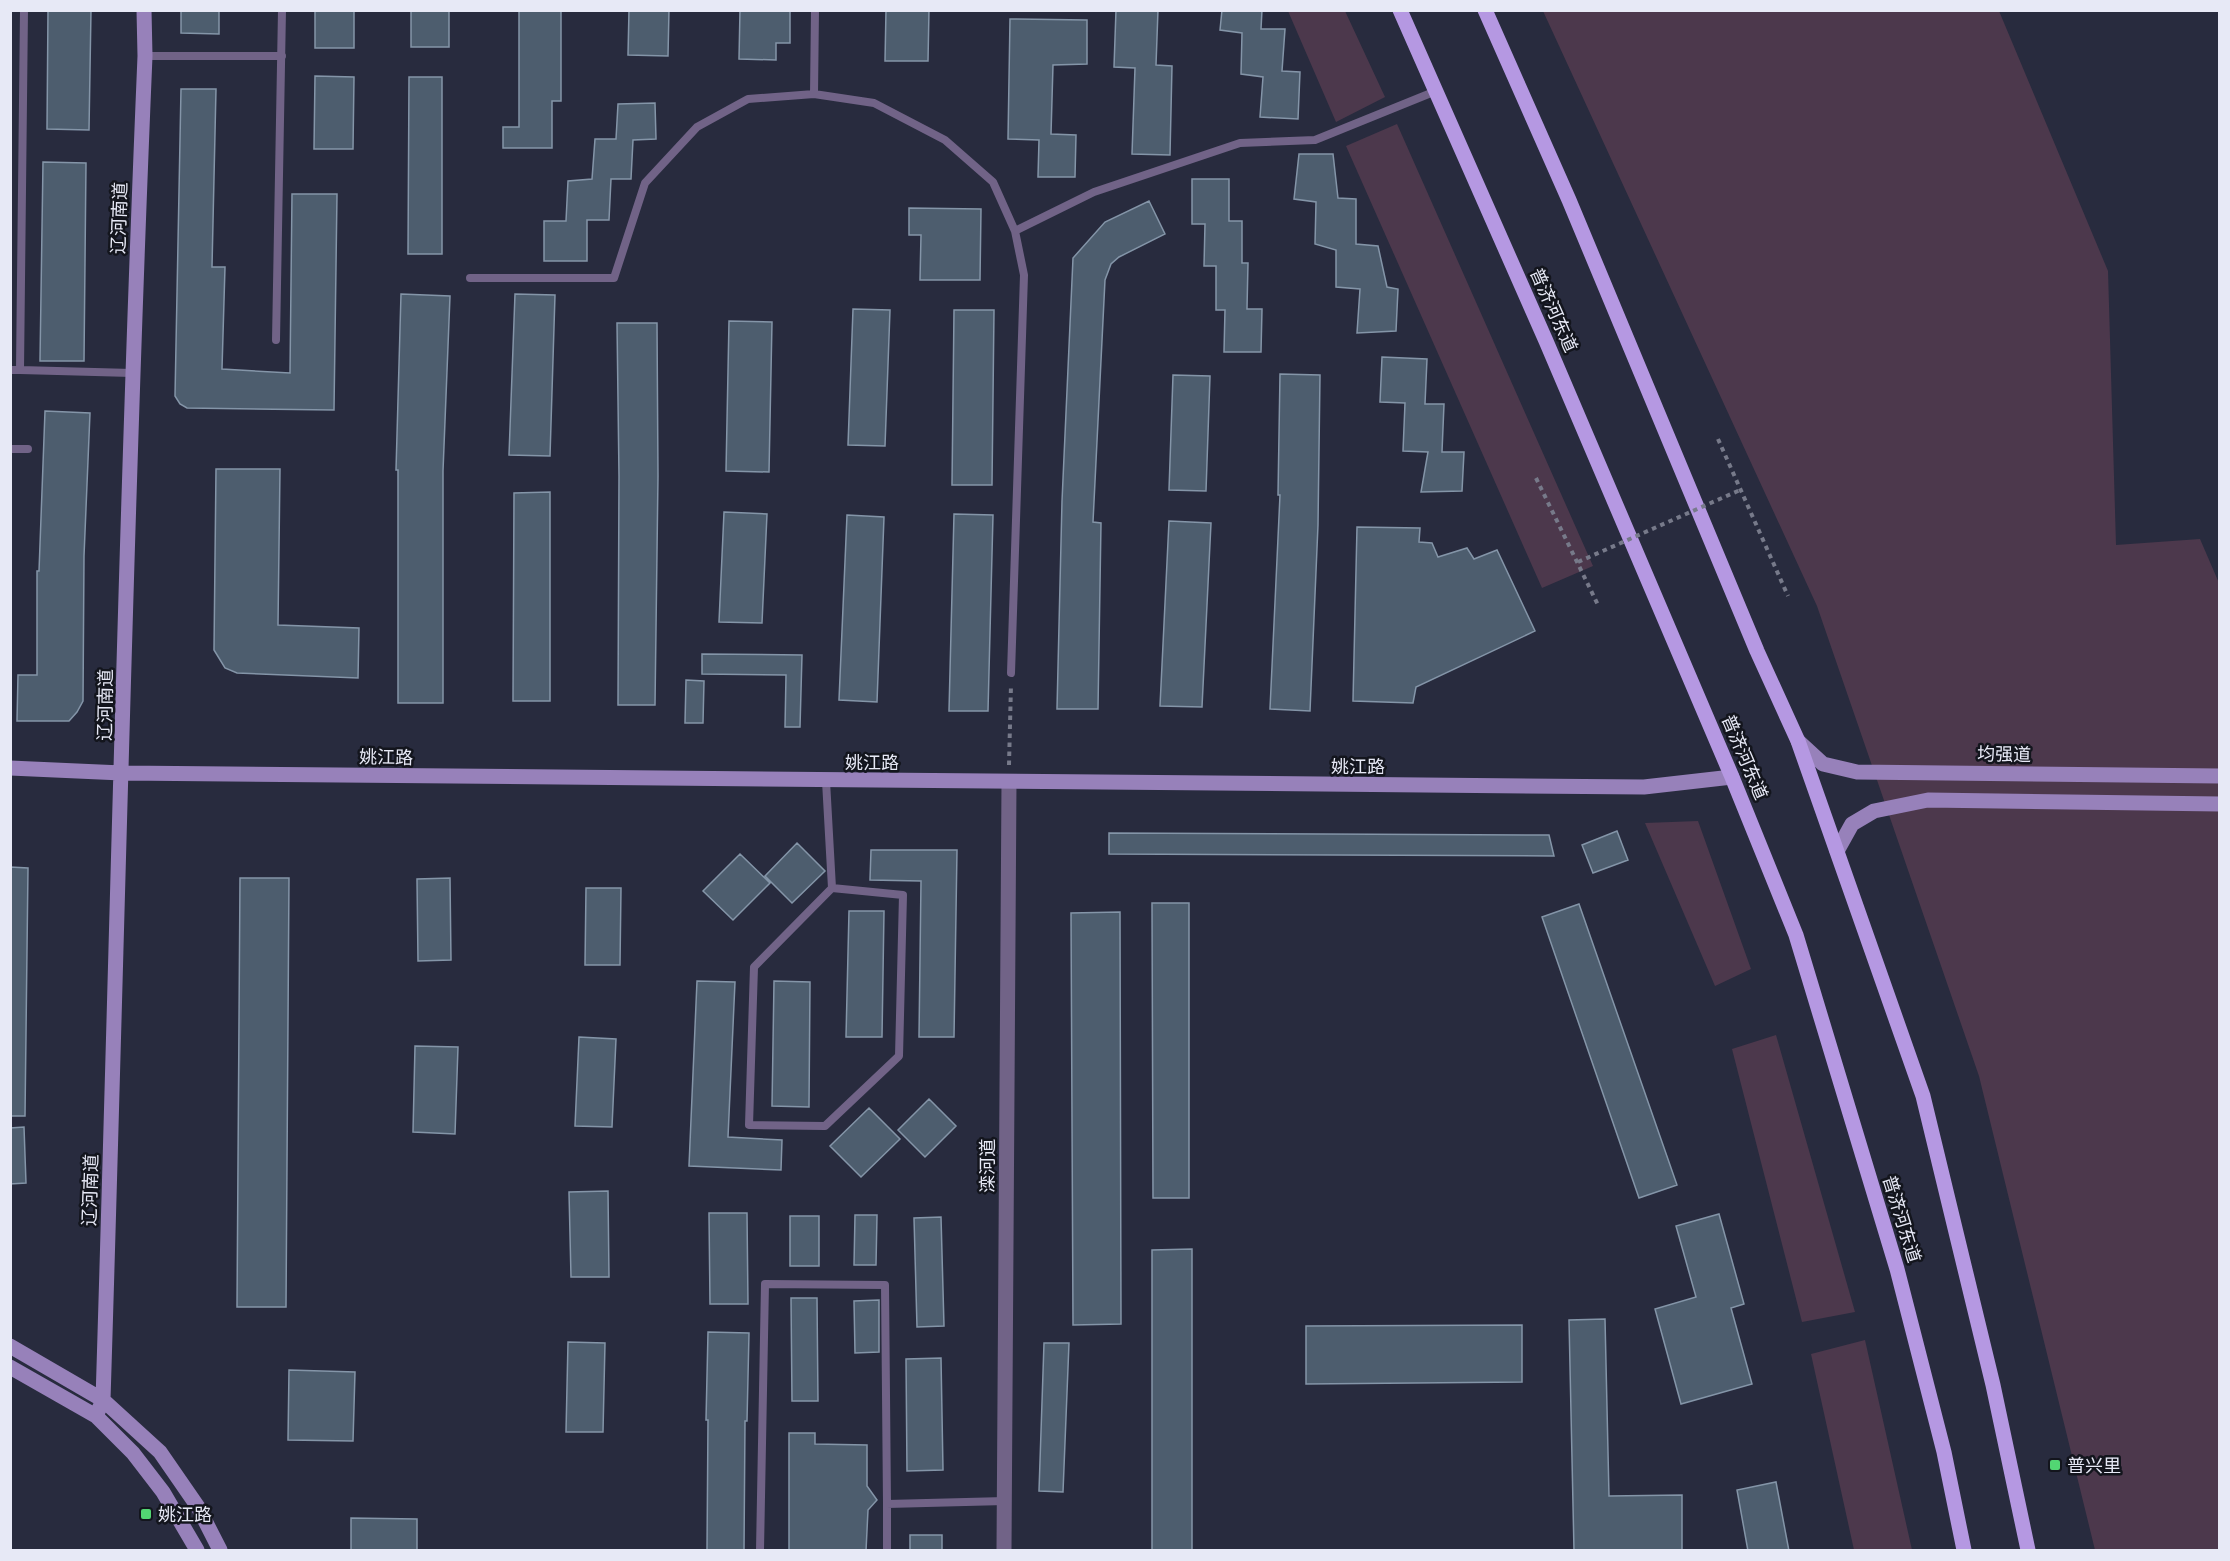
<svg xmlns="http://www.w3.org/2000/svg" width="2230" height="1561" font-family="'IBM Plex Sans','Noto Sans SC',sans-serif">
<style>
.green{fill:#4c384c}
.building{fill:#4d5d6e;stroke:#8495a8;stroke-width:1.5}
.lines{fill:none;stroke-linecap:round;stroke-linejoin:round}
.path{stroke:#777a8a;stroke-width:4;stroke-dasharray:4.5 4.5;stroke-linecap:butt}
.lane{stroke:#716387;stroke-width:8}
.street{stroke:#716387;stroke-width:15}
.secondary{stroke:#9781ba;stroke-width:15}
.primary{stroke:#b598e2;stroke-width:15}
.path-bridge{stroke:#777a8a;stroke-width:4;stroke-dasharray:4.5 4.5;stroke-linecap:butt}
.poi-dot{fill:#52d673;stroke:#13151d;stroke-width:2}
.labels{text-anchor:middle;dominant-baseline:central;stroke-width:5;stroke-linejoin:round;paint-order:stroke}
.street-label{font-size:18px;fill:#e7e9f6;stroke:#13151d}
.poi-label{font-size:18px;fill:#e7e9f6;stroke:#13151d;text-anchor:start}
</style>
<rect width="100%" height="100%" fill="#282b3e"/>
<path class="green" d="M1288,11h57l40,86 -49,25z
M1543,11h456l109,260 8,274 84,-6 19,44v967h-124l-116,-474 -162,-470z
M1397,124l196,442 -51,22 -196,-442z
M1698,821l53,148 -36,17 -70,-163z
M1776,1035l79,277 -53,10 -70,-273z
M1865,1340l47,210h-58l-43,-196z"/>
<path class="building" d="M48,10h43l-2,120 -42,-1z
M181,10h38v24l-38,-1z
M315,10h39v38h-39z
M411,10h38v37h-38z
M519,10h42v91h-9v47h-49v-21h16z
M629,10h40l-1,46 -40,-1z
M740,10h50v33h-14v17l-37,-1z
M886,10h43l-1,51h-43z
M1116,10h42l-2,55 16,1 -2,89 -38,-1 3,-86 -21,-1z
M1222,10h40l-1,19h24l-3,42 18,1 -2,47 -38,-2 3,-40 -22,-3 1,-41 -22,-3z
M1010,19l77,1v44l-34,1 -2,69 25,1 -1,42h-37l1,-37 -31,-1z
M315,76l39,1 -1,72h-39z
M409,77h33v177h-34z
M181,89h35l-4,178h13l-3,102 68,4 2,-179h45l-3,216 -147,-2 -7,-4 -5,-8z
M655,103l1,36 -23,1 -2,39h-20l-2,41h-22v41h-43v-40h22l2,-40 24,-2 3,-40h21l2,-35z
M1299,154h34l5,44 18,1v45l22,2 9,41 11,2 -2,42 -39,2 3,-44 -24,-2v-37l-21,-6 1,-42 -22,-3z
M43,162l43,1 -2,198h-44z
M1192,179h37v42h13v42h6l-1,46h15l-1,43h-37l1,-42h-9v-44h-12l1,-42h-13z
M1149,201l16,33 -46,23 -8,7 -6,16 -12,242 8,1 -3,186h-41l5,-208 11,-243 32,-36z
M909,208l72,1 -1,71h-60l1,-45h-12z
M401,294l49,2 -7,175v232h-45v-233h-2z
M515,294l40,1 -5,161 -41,-1z
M853,309l37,1 -5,136 -37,-1z
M954,310h40l-2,175h-40z
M729,321l43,1 -3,150 -43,-1z
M617,323h40l1,153 -3,229h-37l1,-229z
M1382,357l45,2 -2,45h19l-2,48h22l-2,39 -41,1 7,-40 -25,-1 2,-48 -25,-1z
M1280,374l40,1 -2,150 -8,186 -40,-2 10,-214h-2z
M1173,375l37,1 -4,115 -37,-1z
M45,411l45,2 -6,143 -1,145 -6,11 -8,9h-52l1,-46h19v-104h2z
M216,469h64l-2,156 81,3 -1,50 -121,-5 -12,-5 -11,-18z
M550,492v209h-37l1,-208z
M724,512l43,2 -5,109 -43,-1z
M954,514l39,1 -5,196h-39z
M847,515l37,2 -7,185 -38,-2z
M1169,521l42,2 -9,184 -42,-1z
M1357,527l63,1 -1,14 13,1 6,14 29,-9 7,11 23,-9 38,81 -119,56 -3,16 -60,-2z
M702,654l100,1 -2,72h-15l1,-52 -84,-1z
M686,680l18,1 -1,42h-18z
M1617,831l11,29 -35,13 -11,-28z
M1109,833l440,2 5,21 -445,-2z
M797,843l28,28 -33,32 -27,-27z
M871,850h86l-3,187h-35l2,-156 -51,-1z
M740,854l30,29 -37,37 -30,-29z
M10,867l18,1 -3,248h-15z
M240,878h49l-3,429h-49z
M450,878l1,82 -33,1 -1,-82z
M586,888h35l-1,77h-35z
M1152,903h37v295h-36z
M1579,904l98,281 -38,13 -97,-281z
M849,911h35l-2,126h-36z
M1120,912l1,412 -48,1 -2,-412z
M697,981l38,1 -7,155 54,3 -1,30 -92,-4z
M774,981l36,1 -1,125 -37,-1z
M579,1037l37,2 -4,88 -37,-1z
M415,1046l43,1 -3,87 -42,-2z
M929,1099l27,27 -31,31 -27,-27z
M869,1108l31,31 -39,38 -31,-31z
M24,1127l2,56 -16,1v-56z
M608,1191l1,86h-38l-2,-85z
M709,1213h38l1,91h-38z
M1719,1214l25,90 -13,4 21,76 -71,20 -26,-95 41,-12 -20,-71z
M855,1215h22l-1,50h-22z
M790,1216h29v50h-29z
M941,1217l3,109 -27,1 -3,-109z
M1192,1249v302h-40v-301z
M791,1298h26l1,103h-26z
M879,1300v52l-24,1 -1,-52z
M1605,1319l4,177 73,-1v56h-108l-5,-231z
M1522,1325v57l-216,2v-58z
M708,1332l41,1 -2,88h-2l-1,130h-37l1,-131h-2z
M568,1342l37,1 -2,89h-37z
M1044,1343h25l-6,149 -24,-1z
M941,1358l2,112 -36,1 -1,-112z
M289,1370l66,2 -2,69 -65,-1z
M789,1433h26v11l52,1v41l10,14 -9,10 -2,41h-77z
M1776,1482l13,69h-41l-11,-61z
M351,1518l66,1v32h-66z
M910,1535h32v16h-32z"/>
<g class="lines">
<path class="path" d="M1718,439l70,157
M1536,478l63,129
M1009,765l2,-80"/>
<path class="lane" d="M145,56h137
M814,94l1,-84
M1015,231l79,-39 146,-49 75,-3 121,-49
M470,278h144l31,-95 52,-56 51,-28 66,-5 60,9 71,37 48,42 22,49 9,44 -13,398
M276,340l6,-330
M10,370h10l4,-360
M20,370l112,3
M10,449h18
M826,781l6,107 -78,79 -5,158 76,1 74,-70 4,-161 -71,-7
M760,1550l5,-266 120,1 2,219
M887,1550v-46l118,-3"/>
<path class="street" d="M1004,1550l5,-768"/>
<path class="secondary" d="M1798,741l25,23 34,8 363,4
M10,768l112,5 1522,14 88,-10
M1837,851l15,-27 22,-13 54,-11 292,4
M10,1346l93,54 57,52 38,55 22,43
M10,1367l86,49 37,37 30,39 34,58
M96,1416l7,-16c14,-448 23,-896 42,-1344l-1,-46"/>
<path class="primary" d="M1400,10l146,331 186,436 64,158 101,334 47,183 20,98
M1485,10l84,190 188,451 41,90 125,355 70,289 35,165"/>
<path class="path-bridge" d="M1578,562l162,-72"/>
</g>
<g class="poi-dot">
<rect x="2049" y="1459" width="12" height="12" rx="3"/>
<rect x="140" y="1508" width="12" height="12" rx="3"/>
</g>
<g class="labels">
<g class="street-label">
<text transform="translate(119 218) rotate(-88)">辽河南道</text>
<text transform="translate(1554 310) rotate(66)">普济河东道</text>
<text transform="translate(105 705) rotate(-89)">辽河南道</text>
<text transform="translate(2004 754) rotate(1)">均强道</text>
<text transform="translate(386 757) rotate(1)">姚江路</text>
<text transform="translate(1745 757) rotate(67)">普济河东道</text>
<text x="872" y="762">姚江路</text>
<text x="1358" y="766">姚江路</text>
<text transform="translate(987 1166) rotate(-90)">滦河道</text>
<text transform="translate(90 1190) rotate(-88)">辽河南道</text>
<text transform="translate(1902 1219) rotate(73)">普济河东道</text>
</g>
<g class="poi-label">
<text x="2067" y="1465">普兴里</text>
<text x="158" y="1514">姚江路</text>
</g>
</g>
<rect width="2230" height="1561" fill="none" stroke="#e7e9f6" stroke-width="24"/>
</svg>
